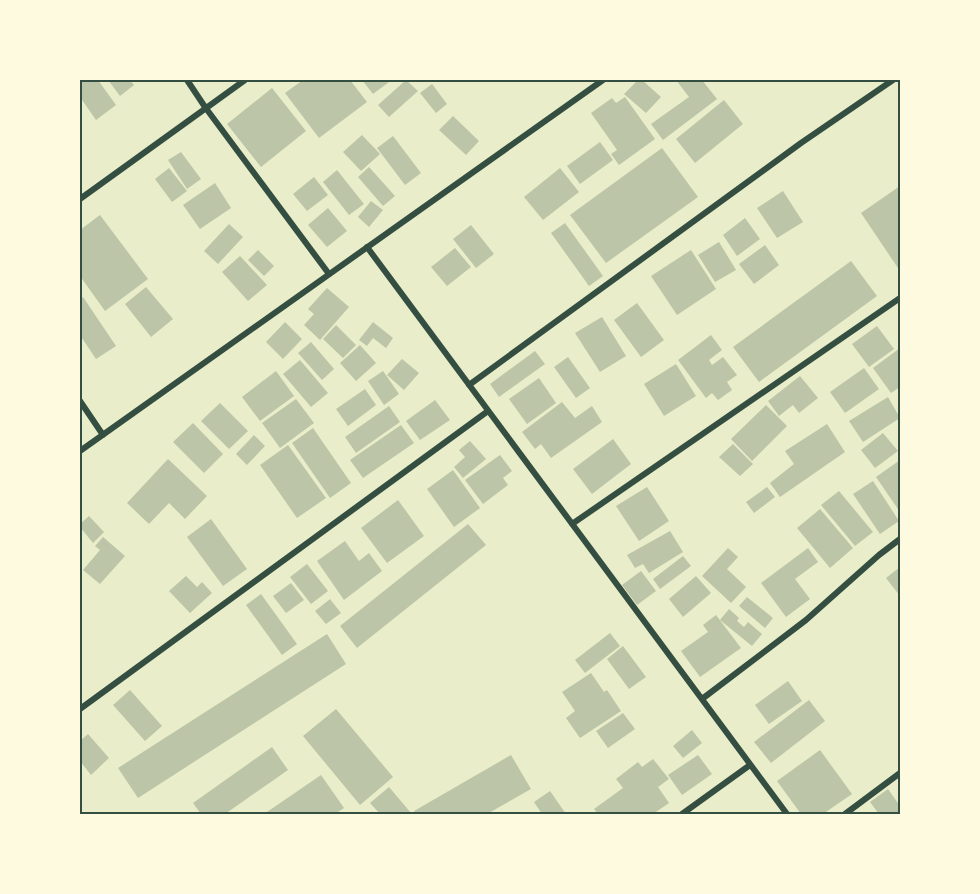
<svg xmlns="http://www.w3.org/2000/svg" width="980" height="894" font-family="Manrope,sans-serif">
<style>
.building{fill:#bcc5a7}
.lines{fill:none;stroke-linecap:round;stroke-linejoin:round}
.minor{stroke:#344e41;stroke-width:6}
.neatline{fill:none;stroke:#344e41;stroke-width:2}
</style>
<rect width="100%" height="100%" fill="#e9edc9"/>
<path class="building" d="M80,80h18l18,25 -20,15 -16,-23z
M108,80h22l4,5 -14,11z
M303,80h47l17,22 -48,36 -34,-45z
M362,80h24l3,2 -16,12z
M406,80l12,11 -29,26 -11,-12z
M638,80h4l19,17 -15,16 -22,-19z
M676,80h26l15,19 -54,41 -12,-16 38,-27z
M432,84l15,20 -11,9 -16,-20z
M272,88l34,43 -45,36 -34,-43z
M625,97l30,42 -36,26 -8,-11 6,-4 -26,-37 21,-15 4,5z
M724,100l19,24 -48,39 -19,-24z
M453,116l26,25 -13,14 -27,-25z
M362,135l18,19 -19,17 -18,-19z
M393,136l28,37 -16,12 -28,-37z
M600,142l13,18 -33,24 -13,-18z
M662,148l36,49 -92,66 -36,-48z
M181,152l20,27 -14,10 -19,-29z
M369,167l26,29 -12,10 -25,-29z
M169,168l18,23 -15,11 -17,-23z
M560,168l19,24 -36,28 -19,-23z
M337,170l27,34 -15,11 -26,-33z
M314,177l14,18 -21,16 -14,-17z
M215,183l16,25 -31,21 -17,-24z
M900,186v85l-39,-58z
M783,191l20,31 -26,16 -20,-30z
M371,201l12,9 -14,17 -11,-10z
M328,208l19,23 -20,16 -19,-22z
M100,215l48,64 -43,32 -25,-35v-46z
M745,218l15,21 -23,17 -14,-21z
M565,223l38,53 -14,10 -38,-53z
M229,224l14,13 -25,27 -14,-13z
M471,225l23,29 -18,14 -23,-29z
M719,242l17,28 -21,12 -17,-27z
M765,245l14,20 -25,19 -15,-20z
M455,248l16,19 -24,19 -16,-19z
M258,250l16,16 -10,10 -16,-16z
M691,250l25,39 -39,26 -26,-39z
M240,256l27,29 -19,16 -26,-29z
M851,261l26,35 -118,86 -26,-35z
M146,287l27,32 -22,18 -26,-33z
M327,288l22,19 -29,33 -16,-15 10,-11 -6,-5z
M83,297l33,49 -20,13 -16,-24v-36z
M637,303l27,37 -23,17 -27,-37z
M602,317l24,39 -26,16 -25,-39z
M285,322l17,17 -19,20 -17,-17z
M373,322l20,16 -7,10 -13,-10 -6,8 -8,-6z
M336,325l20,20 -13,13 -20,-19z
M877,326l17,23 -25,18 -17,-23z
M711,335l11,15 -13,10 3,5 11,-8 14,18 -10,7 5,8 -14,10 -6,-7 -6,5 -28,-38z
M311,342l23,27 -12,11 -24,-27z
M360,345l16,18 -20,18 -16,-18z
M900,348v39l-9,6 -18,-25z
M535,351l10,13 -46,33 -9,-13z
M568,357l22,31 -14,10 -22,-31z
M402,359l17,14 -15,17 -17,-15z
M300,360l28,33 -17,14 -28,-33z
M676,364l20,32 -32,20 -20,-32z
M864,368l15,21 -34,24 -15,-21z
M276,371l18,25 -34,25 -18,-24z
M383,371l16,23 -15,11 -16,-24z
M800,376l18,22 -19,15 -6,-8 -14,11 -11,-15z
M539,378l17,25 -29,21 -18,-25z
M365,389l11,16 -28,21 -12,-17z
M888,397l12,21 -37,24 -14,-21z
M296,399l18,24 -34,25 -18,-25z
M435,400l15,20 -30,20 -14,-19z
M562,402l13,16 17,-12 10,16 -51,36 -10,-14 -6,5 -13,-17z
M220,403l28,28 -19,18 -28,-28z
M766,405l21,21 -35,35 -21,-22z
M389,406l11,16 -44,31 -11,-16z
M193,423l30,31 -19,19 -31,-31z
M827,424l18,28 -65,45 -10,-14 24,-19 -9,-13z
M401,425l13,18 -51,35 -13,-18z
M313,428l38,55 -21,15 -38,-55z
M883,433l15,18 -23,17 -14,-18z
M254,435l11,11 -18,19 -11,-11z
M613,439l18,25 -39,30 -19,-25z
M470,441l16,18 -23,19 -9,-11 11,-10 -6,-7z
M733,444l20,20 -13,12 -21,-19z
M288,445l38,53 -29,20 -37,-53z
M500,455l12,16 -9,7 5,7 -25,19 -18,-24z
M168,459l39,37 -22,23 -16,-16 -20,21 -22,-21z
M900,460v52l-24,-35z
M453,470l27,38 -26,19 -27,-38z
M873,481l26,40 -19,13 -27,-40z
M647,487l22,34 -30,20 -23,-35z
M767,487l8,10 -21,16 -8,-11z
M839,491l34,41 -18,14 -34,-41z
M398,500l26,36 -37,27 -26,-35z
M820,509l33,39 -23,20 -33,-40z
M89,516l15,16 -11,11 -13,-16v-3z
M211,519l36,50 -24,17 -36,-49z
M468,524l18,21 -129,103 -17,-22z
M670,531l13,21 -34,21 -6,-9 -8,4 -8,-13z
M103,537l22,19 -25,28 -17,-14 17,-20 -5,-4z
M345,541l14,20 10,-8 13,18 -38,29 -27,-39z
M728,548l10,9 -11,12 19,18 -15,16 -29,-27z
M808,548l10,14 -23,17 15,20 -24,18 -25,-34z
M683,556l8,10 -31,23 -7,-10z
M307,564l21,27 -17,13 -21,-27z
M900,567v29l-14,-18z
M641,571l15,20 -19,14 -15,-20z
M186,576l11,11 5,-5 10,11 -22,20 -21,-22z
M696,576l15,17 -28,24 -14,-18z
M291,583l13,17 -18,13 -13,-17z
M261,594l36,50 -15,11 -36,-50z
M747,597l26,21 -8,10 -26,-22z
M330,599l11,14 -15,11 -11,-13z
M729,609l10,9 -2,3 7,6 4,-5 14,12 -10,12 -32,-26z
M716,615l25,33 -41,29 -19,-26 27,-19 -5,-7z
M610,633l10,13 -35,27 -10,-13z
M327,634l19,30 -208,134 -20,-30z
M623,646l23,31 -17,12 -22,-30z
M591,673l13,19 3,-2 14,21 -41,27 -14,-20 9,-7 -13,-19z
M788,681l14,20 -33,23 -14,-19z
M130,690l32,36 -17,15 -32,-36z
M809,700l16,21 -54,42 -17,-21z
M336,709l57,68 -33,28 -57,-69z
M623,713l12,16 -27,19 -12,-17z
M692,730l10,13 -19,15 -10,-12z
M88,734l21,24 -18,17 -11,-14v-20z
M272,747l16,23 -63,44h-24l-8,-11z
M820,750l32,44 -29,20h-22l-24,-33z
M511,755l20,34 -44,25h-71l-2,-3z
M698,755l14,19 -30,21 -14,-20z
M653,759l16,20 -11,8 11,16 -16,11h-55l-4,-5 29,-21 -7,-9 22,-17 4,5z
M321,775l23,33 -9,6h-66l-2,-2z
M389,787l22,26 -1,1h-30l-10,-11z
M888,789l12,17v8h-21l-9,-12z
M550,791l16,23h-24l-8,-12z"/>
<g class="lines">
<path class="minor" d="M187,80l18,27 124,167
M80,199l165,-119
M367,247l420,567
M469,385l332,-242 92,-63
M80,401l23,34
M80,451l523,-371
M572,524l328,-226
M702,699l104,-79 73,-65 21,-16
M80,709l408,-298
M682,814l68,-49
M845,814l55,-41"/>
</g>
<rect width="980" height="894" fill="none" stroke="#fefae0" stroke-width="162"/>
<rect x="81" y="81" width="818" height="732" class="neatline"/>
</svg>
